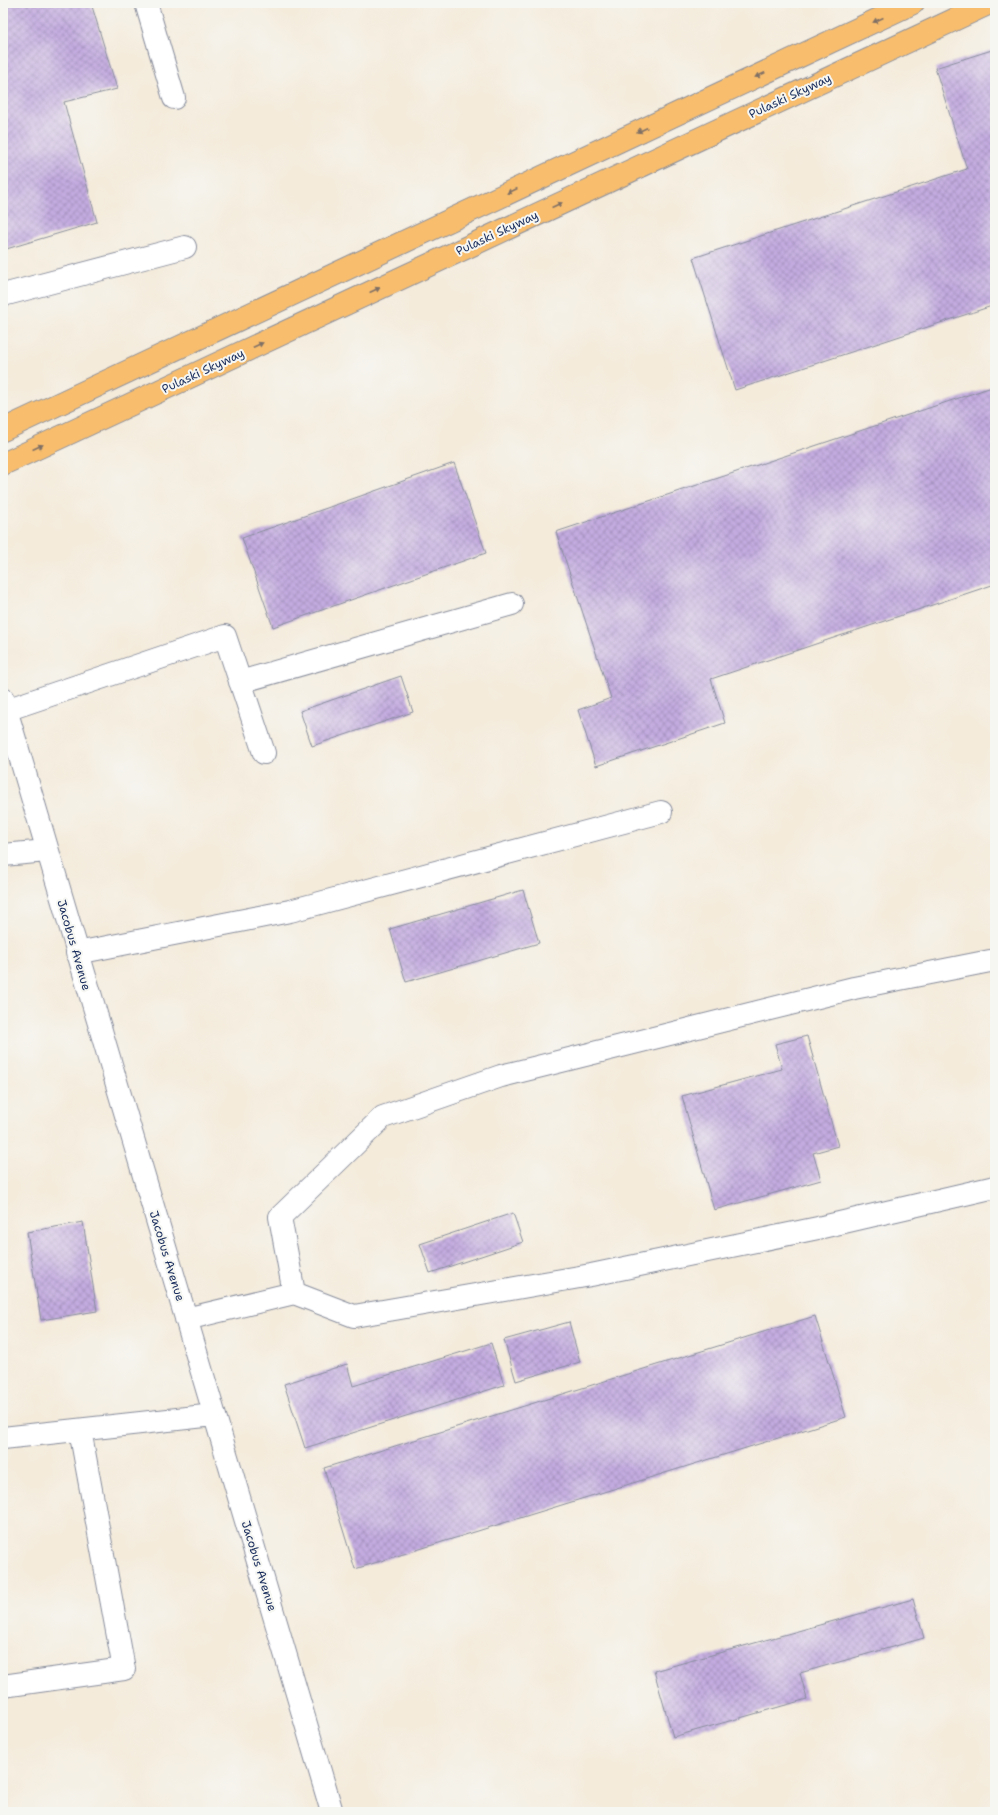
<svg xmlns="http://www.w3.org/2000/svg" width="998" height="1815" font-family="'Shantell Sans',sans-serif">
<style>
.building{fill:url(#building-cross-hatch)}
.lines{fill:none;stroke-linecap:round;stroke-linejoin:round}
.minor-casing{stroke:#888d9c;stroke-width:24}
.highway-casing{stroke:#888d9c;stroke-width:24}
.minor{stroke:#fff;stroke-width:22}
.highway{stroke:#f9be6d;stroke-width:22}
.oneway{fill:#7f6f65}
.labels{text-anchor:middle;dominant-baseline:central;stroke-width:4;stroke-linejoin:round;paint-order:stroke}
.street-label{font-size:12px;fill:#1b2f5e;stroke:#f6f6f2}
</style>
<defs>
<pattern id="building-cross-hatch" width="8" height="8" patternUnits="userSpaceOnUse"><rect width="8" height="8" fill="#c4ace0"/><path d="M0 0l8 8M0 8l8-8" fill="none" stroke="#9e8cb9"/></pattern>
</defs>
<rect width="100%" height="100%" fill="#f6f6f2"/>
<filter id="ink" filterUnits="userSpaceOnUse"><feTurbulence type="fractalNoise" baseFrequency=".025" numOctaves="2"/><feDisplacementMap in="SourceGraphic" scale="8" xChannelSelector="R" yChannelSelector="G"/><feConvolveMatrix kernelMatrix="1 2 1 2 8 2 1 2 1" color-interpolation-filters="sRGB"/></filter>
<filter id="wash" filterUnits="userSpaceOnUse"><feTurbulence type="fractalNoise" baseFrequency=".012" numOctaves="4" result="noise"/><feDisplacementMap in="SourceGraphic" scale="16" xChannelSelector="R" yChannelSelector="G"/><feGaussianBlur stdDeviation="0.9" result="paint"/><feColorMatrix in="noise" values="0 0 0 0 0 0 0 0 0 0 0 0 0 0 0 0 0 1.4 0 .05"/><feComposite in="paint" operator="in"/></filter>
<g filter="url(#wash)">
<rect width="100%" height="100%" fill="#f4ebdb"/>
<g id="blocks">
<path class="building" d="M3,3h88l26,86 -53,13 33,120 -94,28z
M995,49v256l-260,85 -42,-132 274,-89 -32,-101z
M995,386v198l-284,95 14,44 -129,43 -18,-56 33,-12 -55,-166z
M454,463l32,90 -213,74 -31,-89z
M401,676l12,36 -101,34 -12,-35z
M523,890l16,53 -133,39 -16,-53z
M807,1036l31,110 -25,7 8,27 -107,30 -32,-114 100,-27 -7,-25z
M513,1213l10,29 -93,31 -10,-29z
M83,1222l14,89 -56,9 -14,-88z
M815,1316l31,101 -491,152 -31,-101z
M569,1322l11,40 -64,19 -12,-41z
M491,1343l13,42 -199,63 -21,-64 63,-20 6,22z
M913,1599l11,39 -124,35 7,26 -134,38 -19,-66z"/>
</g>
</g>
<g filter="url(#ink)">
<use href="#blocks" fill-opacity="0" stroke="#888d9c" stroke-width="1"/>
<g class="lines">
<defs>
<path id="minor" d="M146,3l28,95
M3,295l182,-48
M240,682l272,-78
M3,699l329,1113
M6,710l219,-74 39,117
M3,855l44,-4
M77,953l213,-42 371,-99
M294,1293l-14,-76 103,-100 118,-41 353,-88 136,-27 5,1
M186,1319l108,-26 60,23 237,-41 227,-47 177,-41
M3,1438l211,-23
M3,1686l121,-17 -44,-239"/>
<path id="highway" d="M3,430l910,-427
M3,464l987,-461"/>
</defs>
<use href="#minor" class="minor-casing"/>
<use href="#highway" class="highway-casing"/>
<use href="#minor" class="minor"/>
<use href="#highway" class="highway"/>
</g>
<defs><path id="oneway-solid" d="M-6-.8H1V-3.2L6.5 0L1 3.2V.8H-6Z"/></defs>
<g class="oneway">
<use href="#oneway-solid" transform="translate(878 20) rotate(155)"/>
<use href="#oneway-solid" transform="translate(760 75) rotate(155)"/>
<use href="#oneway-solid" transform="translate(642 130) rotate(155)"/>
<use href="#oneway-solid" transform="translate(512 191) rotate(155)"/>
<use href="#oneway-solid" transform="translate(557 205) rotate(-25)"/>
<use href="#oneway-solid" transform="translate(375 290) rotate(-25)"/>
<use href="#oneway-solid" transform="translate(258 345) rotate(-25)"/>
<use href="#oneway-solid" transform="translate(38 447) rotate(-25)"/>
</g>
</g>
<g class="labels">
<g class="street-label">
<text transform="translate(790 96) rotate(-25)">Pulaski Skyway</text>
<text transform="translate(497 233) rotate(-25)">Pulaski Skyway</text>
<text transform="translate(203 371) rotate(-25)">Pulaski Skyway</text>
<text transform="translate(74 945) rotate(74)">Jacobus Avenue</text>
<text transform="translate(167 1256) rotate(73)">Jacobus Avenue</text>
<text transform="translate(259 1566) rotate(73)">Jacobus Avenue</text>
</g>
</g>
<rect width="998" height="1815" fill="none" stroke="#f6f6f2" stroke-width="16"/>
</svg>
